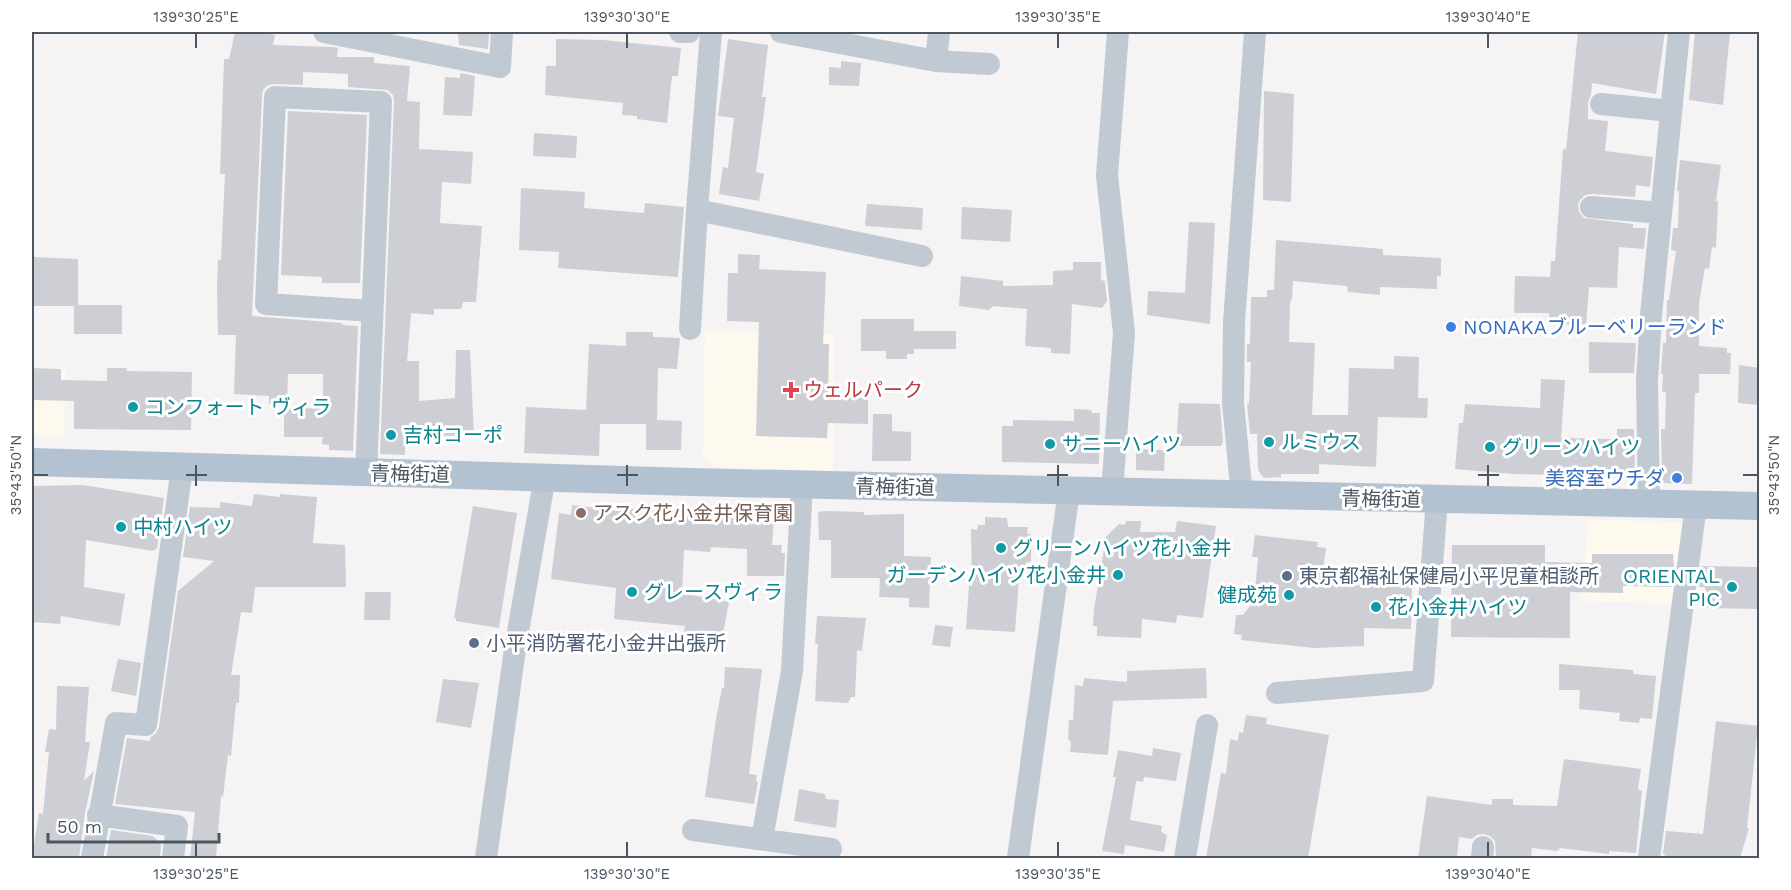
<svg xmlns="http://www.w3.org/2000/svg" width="1791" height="890" font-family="'Work Sans','Noto Sans JP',sans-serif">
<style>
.commercial{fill:#fdf9ef}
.building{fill:#cdcfd5}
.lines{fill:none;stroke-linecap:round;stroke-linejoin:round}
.minor{stroke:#c1cad2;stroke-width:22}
.major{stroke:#b3c2d1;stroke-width:28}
.ticks{fill:none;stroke:#4a5661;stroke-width:2}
.shop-dot{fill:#3f7fe0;stroke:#fff;stroke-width:2}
.health-dot{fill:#e0444e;stroke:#fff;stroke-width:2}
.culture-dot{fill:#0f9aa8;stroke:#fff;stroke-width:2}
.education-dot{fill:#8d6e63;stroke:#fff;stroke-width:2}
.service-dot{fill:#5c6f8a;stroke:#fff;stroke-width:2}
.labels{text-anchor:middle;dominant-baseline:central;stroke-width:6;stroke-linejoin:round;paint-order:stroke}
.shop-label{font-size:20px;fill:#366cbe;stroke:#fff;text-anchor:start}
.health-label{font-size:20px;fill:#be3a42;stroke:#fff;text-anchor:start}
.culture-label{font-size:20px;fill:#0d838f;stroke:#fff;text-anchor:start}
.street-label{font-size:20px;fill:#4a5661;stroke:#fff}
.education-label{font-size:20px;fill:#785e54;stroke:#fff;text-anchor:start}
.service-label{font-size:20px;fill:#4e5e75;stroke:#fff;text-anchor:start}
.neatline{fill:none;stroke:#4a5661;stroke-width:2}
.ticks-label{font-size:15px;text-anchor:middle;fill:#4a5661}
</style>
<rect width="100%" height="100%" fill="#f5f3f3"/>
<path class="commercial" d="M705,331l129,3 -1,137 -119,-4 -11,-12z
M32,368h34l-2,68 -32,-1z
M1589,520l97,2 -8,82 -98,-3z"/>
<path class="building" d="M235,32h21l19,3 -2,10 59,2 6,1 -1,9h37v6l36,3 -3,35 13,1 -1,47 54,3 -2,32 -29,-2 -2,41 42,3 -6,76h-13l-2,7h-27v6l-23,-2 -4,48h12v40l36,-3 1,-48h14l4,85 -30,1 -1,-11 -37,4 -1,26 -25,-1 14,-352 -1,-7 -5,-5 -40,-3v-13l-45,-2v13l-28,-1 -7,1 -5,5 -1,6 -10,220 90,7v2l16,1 -5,125 -24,-1v-5l-7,-1 1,-7h-39v-28l39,-1v-34h-35l-1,30h-18v-8l-35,-2 2,-59h-18l-1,-49 1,-26h3l4,-86h-5l4,-115h5z
M458,32h31l-1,17 -29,-4z
M1578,32h87l-9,62 -64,-11 -1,12 -3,7v17l20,2 -3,30 48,6 -3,30 -14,-2 -1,12 -43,-3 -7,1 -5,5 -2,5 1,7 5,6 49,6v4h13l-2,21 -25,-2 -2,41 -28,-1 -3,39 -37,-3v-10h-35l1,-37 35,1 1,-16h4l8,-112 3,1z
M1695,32h35l-7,73 -34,-5z
M556,39l47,1 78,8 -3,28h-6l-5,47 -30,-4v-3l-15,-1 1,-12 -78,-8 1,-29h10z
M728,39l40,6 -6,52h4l-10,75 8,2 -5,27 -40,-7 4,-27 5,1 6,-50 -16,-2z
M841,61l20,2 -2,23 -30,-1v-18l12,1z
M460,73l15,3 -3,40 -29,-1 2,-38 15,1z
M1264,91l30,3 -3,108 -28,-2z
M288,111l79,4 -7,168h-38v-6l-41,-2z
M534,133l43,3 -1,22 -43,-2z
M1680,160l41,5 -5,36h2l-2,47 -4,-1 -3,22 -4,-1 -6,35v43l28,2v5h4l-1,21h-31v19h-4l-3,91 -30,-1v-7l-1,-47h4l1,-37h-4l1,-18h-2l2,-31h3l1,-43h2l7,-49 -5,-1 2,-22h5l1,-37h-2z
M521,188l64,4 -1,16 60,5 1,-10 39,4 -6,70 -120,-9 1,-16 -40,-2z
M867,204l56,4 -1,22 -57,-4z
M962,207l50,3 -2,32 -49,-3z
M1189,222l26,1 -5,101 -63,-9 1,-24 37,2z
M1276,240l107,9v6l58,3v18h-4v13l-57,-2v8l-32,-3 -1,-6 -54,-5 -1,18 -2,3 -1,40 26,1 -3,72h36l1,-47 45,1v-13l25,1 -1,41h10l-1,20 -49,-1 -2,50 -57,-3v10h-38v3l-17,1 -6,-8 -1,-36h-7l-3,-30h2l2,-42h-4v-18h3l1,-47h16v-7h7z
M738,254l22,1 -1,14 67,3 -3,72h6l-1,53h40v27l-40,-1 -1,15 -71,-2 3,-114 -32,-1 1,-48h10z
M32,257l46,2v46h44v29h-48v-28h-42z
M1073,262h28v18l4,1 2,20 -5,7 -30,-4 -2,50 -19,-1v-5l-26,-2 2,-37 -34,-3 -4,4 -30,-4 2,-30 42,5v5l50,-1v-14l20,-1z
M861,319h53v12h42v18h-42v5h-7v5h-21v-8h-25z
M626,332h27v5l27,1 -3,31 -19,-1 -1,52 25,1 -1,29h-35v-26h-46l-1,32 -75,-3 2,-46 60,3 3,-66 37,2z
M1589,342l47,1 -2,30h-45z
M1739,365l21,3v37l-22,-2z
M32,368l29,1v11l46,1v-13h20l-1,3 66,1 -1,58 -117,-1v-28l-42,-1z
M1541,379l24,1 -4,58 56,1v-10h17l1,47 -41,1 -1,4 -20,-1v-5l-59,-1 -59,-5 4,-46h4l2,-19 75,4z
M1179,403l41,1 3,38 -2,4h-45z
M1074,409l17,1 1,3h8l-1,51 -97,-2v-36h11v-6l61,1z
M873,414h19v17l19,1v29h-39z
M1136,449l29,1 -1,21 -28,-1z
M83,485l81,13 -7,50 -4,3 -67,-11 -2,47 41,7 -5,32 -59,-10 -1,8 -28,-2v-136z
M254,494l26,3v-3l37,3 -4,46 32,2 1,42h-91l-3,26 -11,-1 -10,63h9l-1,28h-3l-5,53 -3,-1 -5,42 -2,-1 -5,62h-26l5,-46 -80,-8 12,-66 23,3v-3l6,-5 3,-6 19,-136 36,-30 -31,-4 7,-50 30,1v-6l32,4z
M572,505l48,6 1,-3 130,9 1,-12 23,1 -3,39h10l-1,8h4l-1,23h-37v-27l-36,-2 -1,5 -26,-2 -2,43 47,9 -7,37 -38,-7 1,-6 -71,-7 2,-31 -65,-9 8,-66 12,2z
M473,506l44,7 -18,115 -43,-7v-3h-2z
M825,511l39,1v3l40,-1v42l27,1 -2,51 -20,-1v-9l-30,-1 1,-19h-49v-38h-12l-1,-28z
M985,517l22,1 1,9h20l-1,7h4v28h-5l-1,4 -5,-1 -5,67 -49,-3 3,-44 3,1 -1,-57 6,1 1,-5h7z
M1127,521h14l-1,11h35l2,-11 39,5 -13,92 -26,-3 -1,8 -34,-4 -1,19 -44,-2v-10h-4l1,-17 12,-72 13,-13 5,1z
M1255,535l63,7 -1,5 9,1 -5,36 91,2 -1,43 -47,-1v18l-50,2 -73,-8 1,-5 -8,-1 2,-19h7l11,-14 4,-44h-6z
M1452,545h93v17l47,1v-9h81l1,12 -3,21 -48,-1v7l-53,-1v46l-119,-1z
M1701,566l59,1v42l-55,-1v-21h-6z
M365,592h26l-1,28h-26z
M817,616l49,2 -4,33 -5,-1 -2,47h-4l-3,6 -33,-2 3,-57 -3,-1z
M935,625l18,2 -3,20 -18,-2z
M118,659l23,4 -5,33 -25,-5z
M1559,664l74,6v4l23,2 -4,43 -12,-1 -1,5 -20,-2 1,-8 -41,-4 1,-19h-21z
M725,667l37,2 -13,105 8,1 -1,6 2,1 -4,22 -49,-7 11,-78 6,-31h2z
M1206,668l1,30 -94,3 -5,54 -38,-3 1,-10 -3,-3 1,-19h4l2,-35 8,1 1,-8 43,4v-11z
M443,679l36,4 -8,45 -35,-6z
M57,686l32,1 -4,55h5l-6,39 10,-10 -9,42 -6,45h-47l7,-45 4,1 6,-62h-4l4,-23 7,1z
M1246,715l21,3 -1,6 63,11 -21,123h-102l15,-85 5,1 4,-35 8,2 1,-9 4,1z
M1716,721l42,5 -11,102h2l-9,30h-76l1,-4h-2l3,-23 37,3z
M1153,748l28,5 -5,28 -32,-4 -1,5 -7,-1 -6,39 32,6 -1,6 6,3 -3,17 -39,-7 -1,9 -22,-3 14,-74h-3l5,-27 34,6z
M1564,759l77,10 -3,20 4,2 -6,62 -27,-2v3l-49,-6 -3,3 -25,-3 -1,10h-35l-1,-17 -5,-5 -6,-2 -7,1 -5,4 -13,-2 -2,21h-39l9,-62 65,9v-6h21v6l44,1z
M799,789l26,5 1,5 13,1 -3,28 -42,-7z
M111,830l42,6 8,8 -1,14h-54z"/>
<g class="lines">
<path class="minor" d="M324,32l176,35 2,-35
M680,32h9
M781,32l155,29 53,3
M936,61l3,-29
M1601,104l70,7
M1591,207l70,6
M697,210l225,46
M690,329l7,-119 14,-178
M366,473l15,-371 -106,-5 -9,207 106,7
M1112,491l12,-158 -17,-158 11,-143
M1242,496l-9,-93 1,-81 21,-290
M1649,505l-2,-124 4,-66 28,-283
M1277,693l146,-12 14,-181
M98,815l79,11 -4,32
M693,830l138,19
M762,839l30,-168 10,-187
M92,858l24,-135 30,2 36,-257
M486,858l29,-209 30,-173
M1018,858l51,-367
M1185,858l22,-133
M1482,858l1,-11
M1649,858l47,-353"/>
<path class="major" d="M32,462l658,20 1070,24"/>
</g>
<path class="ticks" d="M196,33v15M627,33v15M1058,33v15M1488,33v15M196,465v21M627,465v21M1058,465v21M1488,465v21M33,475h15M186,475h21M617,475h21M1047,475h21M1478,475h21M1743,475h15M196,842v15M627,842v15M1058,842v15M1488,842v15"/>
<g class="shop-dot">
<circle cx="1451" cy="327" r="6"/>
<circle cx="1677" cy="478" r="6"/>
</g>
<path class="health-dot" d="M788 381h6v6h6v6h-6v6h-6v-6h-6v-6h6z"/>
<g class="culture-dot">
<circle cx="133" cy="407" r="6"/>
<circle cx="391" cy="435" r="6"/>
<circle cx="1269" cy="442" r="6"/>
<circle cx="1050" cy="444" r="6"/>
<circle cx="1490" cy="447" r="6"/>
<circle cx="121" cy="527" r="6"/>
<circle cx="1001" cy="548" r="6"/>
<circle cx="1118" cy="575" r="6"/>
<circle cx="1732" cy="587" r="6"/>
<circle cx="632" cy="592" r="6"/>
<circle cx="1289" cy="595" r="6"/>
<circle cx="1376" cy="607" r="6"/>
</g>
<circle class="education-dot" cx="581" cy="513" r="6"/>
<g class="service-dot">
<circle cx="1287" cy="576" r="6"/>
<circle cx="474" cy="643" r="6"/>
</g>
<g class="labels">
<g class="shop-label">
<text x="1463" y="327">NONAKAブルーベリーランド</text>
<text x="1665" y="478" text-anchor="end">美容室ウチダ</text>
</g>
<g class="health-label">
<text x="803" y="390">ウェルパーク</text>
</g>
<g class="culture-label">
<text x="145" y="407">コンフォート ヴィラ</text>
<text x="403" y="435">吉村コーポ</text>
<text x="1281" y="442">ルミウス</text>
<text x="1062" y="444">サニーハイツ</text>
<text x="1502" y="447">グリーンハイツ</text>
<text x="133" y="527">中村ハイツ</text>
<text x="1013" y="548">グリーンハイツ花小金井</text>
<text x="1106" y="575" text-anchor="end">ガーデンハイツ花小金井</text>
<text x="1720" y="576" text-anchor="end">ORIENTAL<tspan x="1720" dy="23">PIC</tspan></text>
<text x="644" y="592">グレースヴィラ</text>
<text x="1277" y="595" text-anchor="end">健成苑</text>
<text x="1388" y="607">花小金井ハイツ</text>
</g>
<g class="street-label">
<text transform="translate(410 474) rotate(1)">青梅街道</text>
<text transform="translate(895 487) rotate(1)">青梅街道</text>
<text transform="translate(1381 499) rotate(1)">青梅街道</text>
</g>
<g class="education-label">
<text x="593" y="513">アスク花小金井保育園</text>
</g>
<g class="service-label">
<text x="1299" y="576">東京都福祉保健局小平児童相談所</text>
<text x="486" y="643">小平消防署花小金井出張所</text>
</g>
</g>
<rect width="1791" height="890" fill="none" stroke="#ffffff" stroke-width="66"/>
<path d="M48 833v9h171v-9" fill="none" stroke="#4a5661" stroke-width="3"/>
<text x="57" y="833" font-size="18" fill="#4a5661" stroke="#ffffff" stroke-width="4.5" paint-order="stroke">50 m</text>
<rect x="33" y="33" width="1725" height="824" class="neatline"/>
<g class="ticks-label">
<text x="196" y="22">139°30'25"E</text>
<text x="627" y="22">139°30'30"E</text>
<text x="1058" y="22">139°30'35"E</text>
<text x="1488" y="22">139°30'40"E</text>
<text transform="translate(16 475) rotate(-90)" y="5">35°43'50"N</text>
<text transform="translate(1774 475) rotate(-90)" y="5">35°43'50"N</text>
<text x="196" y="879">139°30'25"E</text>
<text x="627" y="879">139°30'30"E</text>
<text x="1058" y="879">139°30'35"E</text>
<text x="1488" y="879">139°30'40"E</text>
</g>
</svg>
